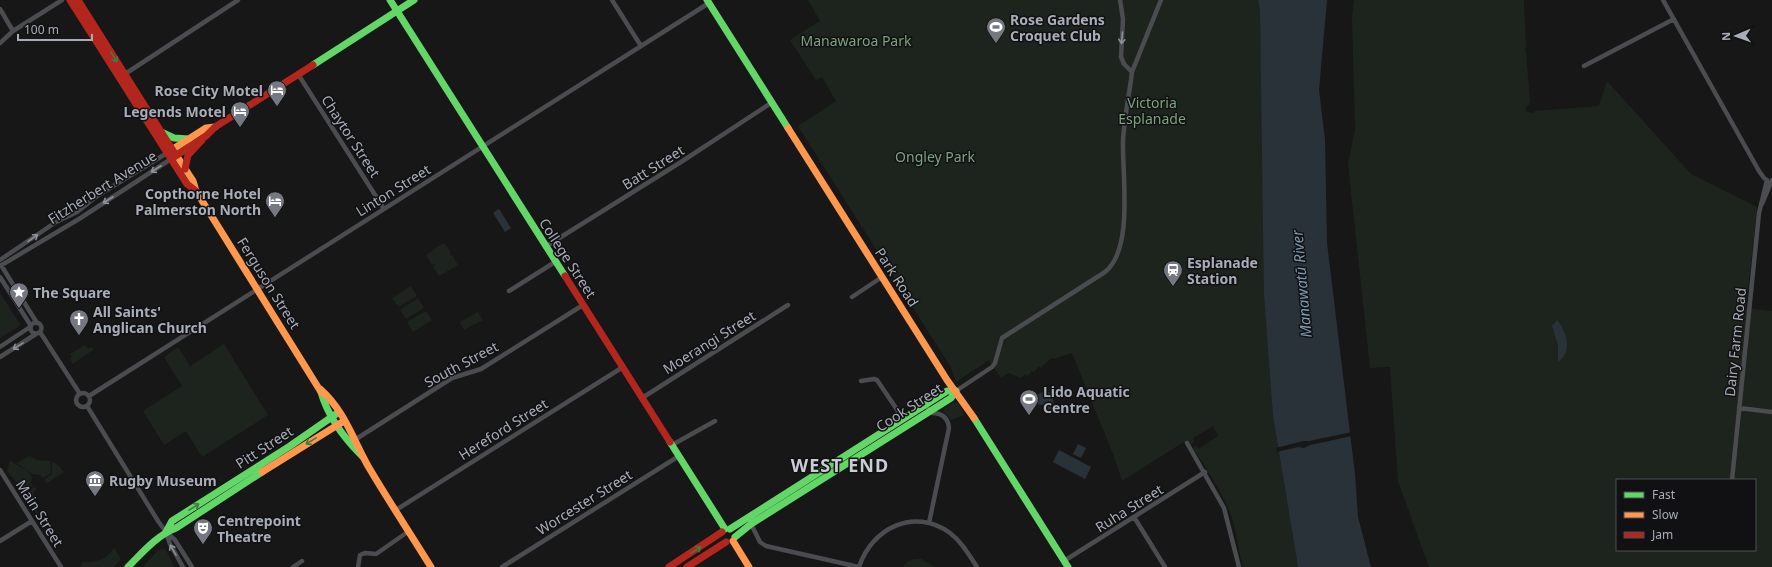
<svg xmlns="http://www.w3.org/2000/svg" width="1772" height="567" font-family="'Noto Sans',sans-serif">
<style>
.green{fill:#1d241e;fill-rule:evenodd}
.water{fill:#2a3239}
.pier{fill:#171717}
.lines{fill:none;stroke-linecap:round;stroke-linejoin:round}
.street{stroke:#4b4c50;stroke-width:4.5}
.fast{stroke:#63d668;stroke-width:7}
.slow{stroke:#ff974d;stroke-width:7}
.jam{stroke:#b3261e;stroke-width:7}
.oneway{stroke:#8c9099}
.oneway2{stroke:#3e7d42}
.labels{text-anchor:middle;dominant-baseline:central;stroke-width:3;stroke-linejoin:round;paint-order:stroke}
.poi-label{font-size:14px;font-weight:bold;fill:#a8adb8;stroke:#111113;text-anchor:start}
.park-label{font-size:14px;fill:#7fa381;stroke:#111113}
.street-label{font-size:14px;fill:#a8adb8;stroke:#111113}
.water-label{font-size:15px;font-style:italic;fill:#7f9bb3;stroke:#111113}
.district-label{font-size:18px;font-weight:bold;letter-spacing:1px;fill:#c9ccd4;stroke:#111113}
</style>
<rect width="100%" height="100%" fill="#171717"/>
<path class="green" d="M808,0h450l2,11 4,199 9,206 25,151h-55c-5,-17 -6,-35 -12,-52 -9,-24 -24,-45 -38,-67l3,-2 3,3 19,-13 -5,-10 -20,12 1,4 -3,2 -5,-3 -7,4 -57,36 -7,-22 -43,-106 -19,6 -1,-1 -12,10 -1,-2 -5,6 -2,-1 -5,5 -2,-1 -5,3 -11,-5 -8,5 -12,-18 -33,22 -6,-16 -152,-240 38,-25 -14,-24 -6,3 -26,-40 30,-19z
M1354,0h170l2,47 -1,3 1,2 4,50 -4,6v4l7,1 2,-2 64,-5 8,-25 84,93 66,33 -11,101 26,3v256h-343l-31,-86 -8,-114 -20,1 -22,-204 7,-35 -3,-112zM1617,480h138v70h-138z
M442,244h3l6,9 -2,1 3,1 6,10 -19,11 -6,-9 2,-2 -1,-2 -2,2 -6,-10z
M411,286l6,10 -19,11 -6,-9z
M0,293l20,31 -2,3 -18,11z
M418,298l6,10 -18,11 -6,-9z
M426,311l6,9 -19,12 -6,-10z
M478,312l5,8 -19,10 -4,-8z
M224,344l44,71 -66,42 -16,-26 -22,14 -21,-34 39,-25 -18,-29 14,-10 12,19z
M85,345l3,4 4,-2 1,3 -20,14 -3,-6 2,-1 -2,-3z
M956,402l4,3 4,10 -13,5 -9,-10 10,-7z
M29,456l8,4 13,1 1,12 -8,5 -3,-3 -8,-1 -15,-11z
M10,461l16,9 5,5 1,6 -2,1 3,4 -12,1 -14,-16z
M52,461l7,5 5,6 -17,11 -3,-3 8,-6z
M35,486l1,4 -3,3 3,6 -2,1 3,5 -2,2 4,6 -2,1 -9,-15 1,-7z
M114,548l7,11 -7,8h-34l3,-5c13,1 23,-2 31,-14z
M162,549l4,1 8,17h-31l15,-17z
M914,559h7l14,8h-32l4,-5z"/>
<path class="water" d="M1258,0h69l-8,90 6,50 2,103 28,231 3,43 13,50h-73l-25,-151 -9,-123 -4,-282z
M499,209l12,19 -6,4 -12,-19z
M1557,320c10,12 16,32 1,42v-17l-6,-19z
M1046,391l6,3 3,16 -3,3 -7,-7 -7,-2v-10z
M1078,444l8,4 -5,10 -8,-4z
M1059,450l32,17 -6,12 -32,-17z"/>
<path class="pier" d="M1352,432v4l-42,9 -6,3 -6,-1 -21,5 -1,-4 27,-7h6z"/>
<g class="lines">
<path class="street" d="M612,0l29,46
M1120,0l3,19 -2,38 3,7 8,8
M1663,0l96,171 5,7 3,2
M0,9l13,22
M0,43l13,-12 49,-31
M1584,66l90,-47
M125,74l113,-74
M298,74l86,135
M1762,204l10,-24
M545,247l136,-85 90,-59
M0,260l56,-38 21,-10 20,-16 70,-43
M1,265l36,58
M0,266l79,-47 92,-60
M0,277l31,49
M509,291l46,-29
M852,297l30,-20
M30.5 328a5.5 5.5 0 1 1 11 0a5.5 5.5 0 1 1-11 0Z
M40,332l40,62
M0,347l30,-20
M0,357l36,-23
M861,381l13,-2 3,1 27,40
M956,391l36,-24 3,-4 7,-25 103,-66c29,-23 17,-97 18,-131 1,-20 5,-41 8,-61l1,-8 29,-72
M76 400a7 7 0 1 1 14 0a7 7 0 1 1-14 0Z
M89,396l620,-393
M642,398l146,-93
M925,405l7,8c10,0 16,5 17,15l-20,95
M87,406l71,115 8,11 9,8 17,27
M1739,408l33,4
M353,441l99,-63 29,-9 102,-64
M1187,443l37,65 15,59
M672,445l43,-24
M0,470l61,97
M1732,480l27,-267 8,-33
M396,510l227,-143
M1134,517l31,50
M751,524l9,18 6,4 93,21
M166,533l4,11 13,23
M0,541l32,-20
M1064,561l141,-89
M293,567l9,-6
M358,567l2,-12 5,-2 11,1 33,-23
M502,567l177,-111
M859,567c13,-39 55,-60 91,-34 12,9 19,22 27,34"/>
<path class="fast" d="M390,0l175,276
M707,0l81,128
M313,65l101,-65
M161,132l13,6 15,1
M321,392c7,25 23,46 41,64
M974,418l94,149
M670,442l55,87
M730,529l217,-138h9
M166,532l6,-11 118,-75 49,-34
M735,537l16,-13 200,-126 5,-7
M128,567c15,-15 28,-31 48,-39l86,-56"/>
<path class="slow" d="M788,128l159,252 27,38
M170,151l36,-23 9,-1
M174,152l19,29 3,10 125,201
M320,389c24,21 33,50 48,77 20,34 42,67 63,101
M262,472l82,-51
M733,541l16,26"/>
<path class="jam" d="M70,0l117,184 9,7
M78,0l96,152
M171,159l35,-23 9,-9 98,-62
M185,169l3,-14 14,-15
M565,276l105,166
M669,567l53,-35
M687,567l39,-25"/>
</g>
<defs><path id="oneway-shaft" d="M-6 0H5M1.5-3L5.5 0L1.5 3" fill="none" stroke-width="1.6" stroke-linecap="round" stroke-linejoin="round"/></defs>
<g class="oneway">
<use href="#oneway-shaft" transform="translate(1122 38) rotate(95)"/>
<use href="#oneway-shaft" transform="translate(156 169) rotate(147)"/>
<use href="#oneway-shaft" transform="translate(108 200) rotate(147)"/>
<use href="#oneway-shaft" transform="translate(33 238) rotate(-35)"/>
<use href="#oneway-shaft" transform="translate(18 346) rotate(148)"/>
<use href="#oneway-shaft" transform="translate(173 550) rotate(-120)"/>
</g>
<g class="oneway2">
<use href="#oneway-shaft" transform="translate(114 57) rotate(58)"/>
<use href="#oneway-shaft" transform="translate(311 441) rotate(148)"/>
<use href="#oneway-shaft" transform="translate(194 507) rotate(-32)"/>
<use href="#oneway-shaft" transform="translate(696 550) rotate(-32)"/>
</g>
<defs>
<symbol id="stadium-pin" viewBox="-11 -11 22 30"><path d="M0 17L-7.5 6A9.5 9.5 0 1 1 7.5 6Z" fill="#757880" stroke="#111113"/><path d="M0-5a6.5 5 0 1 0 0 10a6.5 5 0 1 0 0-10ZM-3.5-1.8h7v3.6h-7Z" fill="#fff"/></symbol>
<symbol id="hotel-pin" viewBox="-11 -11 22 30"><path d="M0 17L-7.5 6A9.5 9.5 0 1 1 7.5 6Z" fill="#757880" stroke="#111113"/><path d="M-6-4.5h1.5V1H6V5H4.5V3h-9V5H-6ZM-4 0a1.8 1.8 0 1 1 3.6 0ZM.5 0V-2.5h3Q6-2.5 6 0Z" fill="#fff"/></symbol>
<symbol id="station-pin" viewBox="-11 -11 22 30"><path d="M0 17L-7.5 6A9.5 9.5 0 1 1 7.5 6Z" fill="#757880" stroke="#111113"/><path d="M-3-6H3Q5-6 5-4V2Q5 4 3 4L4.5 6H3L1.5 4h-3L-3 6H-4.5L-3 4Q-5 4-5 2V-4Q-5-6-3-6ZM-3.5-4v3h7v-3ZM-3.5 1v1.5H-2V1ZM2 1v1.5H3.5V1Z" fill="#fff"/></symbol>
<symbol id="sight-pin" viewBox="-11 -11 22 30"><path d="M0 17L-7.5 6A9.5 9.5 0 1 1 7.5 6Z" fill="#757880" stroke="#111113"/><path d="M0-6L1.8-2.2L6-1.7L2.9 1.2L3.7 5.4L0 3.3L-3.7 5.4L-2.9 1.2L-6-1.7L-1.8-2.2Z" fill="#fff"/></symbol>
<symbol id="church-pin" viewBox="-11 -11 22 30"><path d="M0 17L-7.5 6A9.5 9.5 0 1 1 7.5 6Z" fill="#757880" stroke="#111113"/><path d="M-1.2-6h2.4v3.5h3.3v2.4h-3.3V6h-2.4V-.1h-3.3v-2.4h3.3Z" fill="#fff"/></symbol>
<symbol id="museum-pin" viewBox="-11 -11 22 30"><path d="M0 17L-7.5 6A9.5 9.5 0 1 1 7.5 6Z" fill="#757880" stroke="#111113"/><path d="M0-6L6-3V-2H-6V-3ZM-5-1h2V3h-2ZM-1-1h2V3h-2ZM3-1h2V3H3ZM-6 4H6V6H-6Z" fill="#fff"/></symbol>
<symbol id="theatre-pin" viewBox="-11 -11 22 30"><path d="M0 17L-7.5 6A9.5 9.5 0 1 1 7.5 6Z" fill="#757880" stroke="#111113"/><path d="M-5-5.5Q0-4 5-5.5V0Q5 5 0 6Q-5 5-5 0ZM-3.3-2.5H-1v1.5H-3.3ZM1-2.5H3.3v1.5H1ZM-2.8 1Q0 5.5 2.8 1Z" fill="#fff"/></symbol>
</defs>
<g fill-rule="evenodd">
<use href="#stadium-pin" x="985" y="16" width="22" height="30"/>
<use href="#hotel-pin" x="266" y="79" width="22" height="30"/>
<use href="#hotel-pin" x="229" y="100" width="22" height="30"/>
<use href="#hotel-pin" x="264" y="190" width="22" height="30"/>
<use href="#station-pin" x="1162" y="259" width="22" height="30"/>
<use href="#sight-pin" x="8" y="281" width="22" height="30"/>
<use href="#church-pin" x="68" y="308" width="22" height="30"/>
<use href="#stadium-pin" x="1018" y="388" width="22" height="30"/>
<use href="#museum-pin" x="84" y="469" width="22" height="30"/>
<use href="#theatre-pin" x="192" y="517" width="22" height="30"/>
</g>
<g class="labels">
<g class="poi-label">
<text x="1010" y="19">Rose Gardens<tspan x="1010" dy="16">Croquet Club</tspan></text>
<text x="263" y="90" text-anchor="end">Rose City Motel</text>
<text x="226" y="111" text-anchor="end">Legends Motel</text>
<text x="261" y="193" text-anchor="end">Copthorne Hotel<tspan x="261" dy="16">Palmerston North</tspan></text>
<text x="1187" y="262">Esplanade<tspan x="1187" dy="16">Station</tspan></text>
<text x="33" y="292">The Square</text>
<text x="93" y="311">All Saints'<tspan x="93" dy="16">Anglican Church</tspan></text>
<text x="1043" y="391">Lido Aquatic<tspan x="1043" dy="16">Centre</tspan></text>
<text x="109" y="480">Rugby Museum</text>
<text x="217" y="520">Centrepoint<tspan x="217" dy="16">Theatre</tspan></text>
</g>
<g class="park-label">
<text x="856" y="40">Manawaroa Park</text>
<text x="1152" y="102">Victoria<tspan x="1152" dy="16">Esplanade</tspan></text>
<text x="935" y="156">Ongley Park</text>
</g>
<g class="street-label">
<text transform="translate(351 136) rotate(57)">Chaytor Street</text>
<text transform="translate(653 167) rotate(-32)">Batt Street</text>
<text transform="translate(102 187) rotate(-32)">Fitzherbert Avenue</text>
<text transform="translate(393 190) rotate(-32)">Linton Street</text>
<text transform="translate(568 258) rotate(57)">College Street</text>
<text transform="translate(897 277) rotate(57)">Park Road</text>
<text transform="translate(269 283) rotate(58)">Ferguson Street</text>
<text transform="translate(709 342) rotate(-32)">Moerangi Street</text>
<text transform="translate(1735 342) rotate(-84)">Dairy Farm Road</text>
<text transform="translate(461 364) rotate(-28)">South Street</text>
<text transform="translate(909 407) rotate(-33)">Cook Street</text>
<text transform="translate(503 429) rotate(-32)">Hereford Street</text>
<text transform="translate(264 447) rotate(-33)">Pitt Street</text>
<text transform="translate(584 502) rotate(-32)">Worcester Street</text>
<text transform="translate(1129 508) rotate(-32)">Ruha Street</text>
<text transform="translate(40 513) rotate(58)">Main Street</text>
</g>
<g class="water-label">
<text transform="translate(1301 284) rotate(-95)">Manawatū River</text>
</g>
<g class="district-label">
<text x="840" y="465">WEST END</text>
</g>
</g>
<rect x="1616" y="479" width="140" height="72" fill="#111113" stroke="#4d4f55"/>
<rect x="1624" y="492" width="20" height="6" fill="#63d668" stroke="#4d4f55"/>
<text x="1652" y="499" font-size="12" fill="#a8adb8">Fast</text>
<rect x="1624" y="512" width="20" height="6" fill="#ff974d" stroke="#4d4f55"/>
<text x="1652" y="519" font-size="12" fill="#a8adb8">Slow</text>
<rect x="1624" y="532" width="20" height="6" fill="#b3261e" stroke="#4d4f55"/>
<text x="1652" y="539" font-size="12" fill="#a8adb8">Jam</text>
<g transform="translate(1736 36) rotate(268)" stroke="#111113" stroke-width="3" paint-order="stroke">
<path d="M0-3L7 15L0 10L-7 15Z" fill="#a8adb8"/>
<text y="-6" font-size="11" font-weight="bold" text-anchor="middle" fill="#a8adb8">N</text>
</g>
<path d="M18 34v6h74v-6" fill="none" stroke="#a8adb8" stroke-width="2"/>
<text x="24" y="34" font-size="12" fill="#a8adb8" stroke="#111113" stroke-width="3" paint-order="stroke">100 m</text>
</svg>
